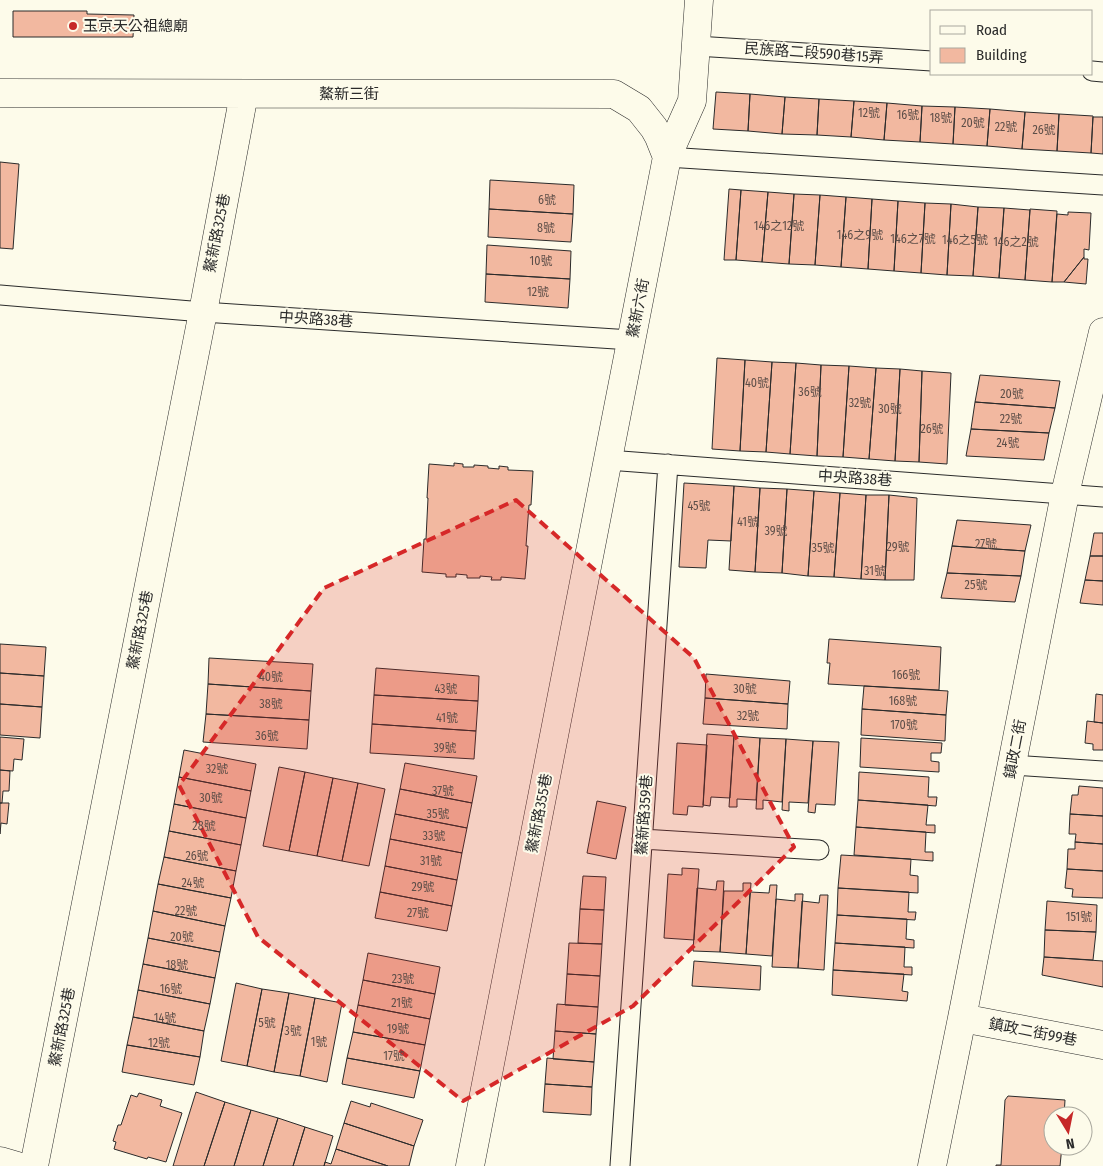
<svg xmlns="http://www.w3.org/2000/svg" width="1103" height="1166" font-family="'Fira Sans Condensed','Noto Sans TC',sans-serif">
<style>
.building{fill:#f2b8a0;stroke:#2b2b2b}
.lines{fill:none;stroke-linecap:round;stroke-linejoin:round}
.service-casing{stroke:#2b2b2b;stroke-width:21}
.minor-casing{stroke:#2b2b2b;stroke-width:29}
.service{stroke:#fdfbea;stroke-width:19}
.minor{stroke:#fdfbea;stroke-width:28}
.marked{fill:#d62828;fill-opacity:0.2;stroke:#d62828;stroke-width:4;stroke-dasharray:10 6;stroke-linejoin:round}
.poi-dot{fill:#c62828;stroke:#fdfbea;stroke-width:2}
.labels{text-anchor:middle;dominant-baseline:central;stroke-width:4;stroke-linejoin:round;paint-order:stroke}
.number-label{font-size:12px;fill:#5d4e48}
.poi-label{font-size:15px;fill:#2b2b2b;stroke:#fdfbea;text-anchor:start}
.street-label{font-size:15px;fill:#2b2b2b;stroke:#fdfbea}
</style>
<rect width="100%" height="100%" fill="#fdfbea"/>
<path class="building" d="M13,11h74v3l47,1 -1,22h-120z
M716,92l34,2 -2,37 -35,-2z
M750,94l35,3 -3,37 -34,-3z
M785,97l34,2 -2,36 -35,-1z
M819,99l35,2 -3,36 -34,-2z
M854,101l33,2 -3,37 -33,-3z
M887,103l35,3 -2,36 -36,-2z
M922,106l33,1 -2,37 -33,-2z
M955,107l35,2 -3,37 -34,-2z
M990,109l35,3 -3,37 -35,-3z
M1025,112l34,2 -2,37 -35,-2z
M1059,114l34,2 -2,37 -34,-2z
M1093,117h10v37l-12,-1z
M0,162l19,2 -6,85 -13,-1z
M490,180l84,5 -1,29 -84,-5z
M729,189l12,1 -5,70h-12z
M741,190l27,2 -6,70 -26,-2z
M768,192l26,2 -5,70 -27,-2z
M794,194l26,1 -5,70 -26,-1z
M820,195l26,2 -5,70 -26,-2z
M846,197l26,2 -4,70 -27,-2z
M872,199l26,2 -4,70 -26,-2z
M898,201l27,2 -4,70 -27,-2z
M925,203l26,1 -4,71 -26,-2z
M951,204l27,3 -5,69 -26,-1z
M978,207l26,1 -5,70 -26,-2z
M1004,208l26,2 -5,70 -26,-2z
M489,209l84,5 -2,28 -83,-5z
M1030,209l27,2 -5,71 -27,-2z
M1068,212l23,1 -2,37 -5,-1v8l-20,25h-12l5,-68 11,1z
M487,245l84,6 -1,28 -84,-5z
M1084,257v2h4l-2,25 -22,-2z
M486,274l84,5 -2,29 -83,-6z
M717,358l28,2 -5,91 -28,-2z
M745,360l27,2 -6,90 -26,-1z
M772,362l24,1 -6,91 -24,-2z
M796,363l25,2 -4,91 -27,-2z
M821,365l28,1 -6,91 -26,-1z
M849,366l27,2 -7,91 -26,-2z
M876,368l24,1 -5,92 -26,-2z
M900,369l22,2 -3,91 -24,-1z
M922,371l29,2 -4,91 -28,-2z
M980,375l80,6 -5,27 -80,-6z
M975,402l80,6 -6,25 -78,-4z
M971,429l78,4 -5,27 -78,-4z
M454,463l9,1v3h11v-2l14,1v2l11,1v-3l9,1v3l25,1 -2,34h-2l-3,41h2l-3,33 -24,-2v3h-10l1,-3 -12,-1v2h-13v-3l-11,-1v3h-10v-3l-24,-2 2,-33h2l2,-41h-1l2,-34 25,2z
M684,483l50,3 -3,55 -23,-1 -2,28 -27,-1z
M734,486l26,2 -5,84 -26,-2z
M760,488l27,1 -5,84 -27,-1z
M787,489l27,2 -6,85 -26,-3z
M814,491l26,2 -6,84 -26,-1z
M840,493l26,2 -5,84 -27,-2z
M866,495h23l-4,85 -24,-1z
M889,495l28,3 -3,82h-29z
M957,520l74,5 -6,26 -73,-5z
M1094,533h9v23h-13z
M952,546l73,5 -4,25 -74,-3z
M1090,556h13v25l-18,-1z
M947,573l74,3 -6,26 -74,-4z
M1085,580l18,1v24l-23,-2z
M829,639l112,8 -2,43 -111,-6 2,-21h-3z
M0,644l46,3 -2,29 -44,-3z
M209,658l104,6 -2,27 -103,-7z
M376,668l103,8 -1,25 -104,-6z
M0,673l44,3 -2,31 -42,-3z
M706,674l84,7 -2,23 -83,-6z
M208,684l103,7 -2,29 -103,-6z
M864,686l84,5 -2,24 -84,-6z
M1096,694l7,1v28l-9,-1z
M374,695l104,6 -2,30 -104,-7z
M705,698l83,6 -1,25 -84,-5z
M0,704l42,3 -2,31 -40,-3z
M862,709l84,6 -1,26 -84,-6z
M206,714l103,6 -2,29 -104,-7z
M1087,721l16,2v27h-10v-6l-8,-1z
M372,724l104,7 -2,28 -104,-6z
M707,734l27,2 -4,62 -19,-1 -1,9 -7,-1z
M734,736l26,2 -4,62 -19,-1v8h-8z
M0,737l24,2 -2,21 -8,-1 -1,12 -13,-1z
M760,738l26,1 -4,63 -19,-2v9h-7z
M861,738l81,5 -1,10h-10v8l8,1v10l-79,-5z
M786,739l27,2 -5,62 -19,-1v9l-7,-1z
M813,741l26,1 -4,63 -19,-1 -1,9 -7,-1z
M677,743l30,2 -4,62 -15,-1 -1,9 -14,-1z
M184,750l72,14 -5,27 -72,-14z
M405,763l72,13 -5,27 -72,-14z
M279,767l26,5 -16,79 -26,-5z
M0,770l10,1 -1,20h-6l-1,12h-2z
M305,772l28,6 -16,78 -28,-5z
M859,772l70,5 -1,20h9l-1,9 -78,-6z
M179,777l72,14 -5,27 -72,-14z
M333,778l25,5 -16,78 -25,-5z
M358,783l27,6 -16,77 -27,-5z
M1079,786l24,2v28l-33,-2 2,-19h6z
M400,789l72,14 -5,25 -72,-14z
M858,800l70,5 -2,20h9v8l-79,-6z
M597,801l29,6 -10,52 -29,-6z
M0,803h9l-2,21 -6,-1 -1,11z
M174,804l72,14 -5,27 -72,-14z
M395,814l72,14 -5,25 -72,-14z
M1070,814l33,2v28l-28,-2 1,-8h-7z
M856,827l70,5 -1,20h8v9l-79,-6z
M169,831l72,14 -5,26 -72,-14z
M390,839l72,14 -5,27 -72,-14z
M1075,842l28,2v27l-36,-2 1,-20h7z
M841,855l70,4 -1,16 8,1v17l-80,-5z
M164,857l72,14 -5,27 -73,-14z
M385,866l72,14 -5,26 -72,-14z
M682,868l17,1 -5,71 -30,-2 4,-64 14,1z
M1067,869l36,2v27l-31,-1 1,-8 -8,-1z
M583,876l23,1 -2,33 -24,-1z
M717,881h7l-4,71 -27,-1 4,-63 19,2z
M743,883h8l-5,71 -26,-2 4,-61h19z
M158,884l73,14 -6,28 -72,-15z
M770,885h7l-5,71 -26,-2 4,-62 19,1z
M838,888l71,4 -1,20h8l-1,8 -78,-5z
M380,892l72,14 -5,25 -72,-13z
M795,894h8l-5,74 -26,-1 4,-68 19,2z
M820,895h8l-4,75 -26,-2 4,-67 17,2z
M1047,901l50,4 -1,27 -51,-2z
M580,909l24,1 -2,34 -24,-1z
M153,911l72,15 -5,26 -72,-14z
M837,915l70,4 -1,20 8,1v8l-79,-5z
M1045,930l51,2 -3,28 -49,-3z
M148,938l72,14 -5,26 -72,-14z
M569,943l33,1 -2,32 -33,-2z
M835,943l70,4 -1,20h8v8l-79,-5z
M368,953l72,14 -5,27 -72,-14z
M1044,957l59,4v26l-61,-12z
M694,961l67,5 -1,24 -68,-4z
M143,964l72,14 -5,26 -72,-14z
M833,970l71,4 -2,17 6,1 -1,9 -75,-6z
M567,974l33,2 -2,31 -33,-2z
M363,980l72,14 -5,25 -72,-14z
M236,983l26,6 -15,77 -26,-5z
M262,989l27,4 -15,79 -27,-6z
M138,990l72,14 -6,27 -71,-14z
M289,993l26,5 -15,78 -26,-4z
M315,998l27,5 -15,79 -27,-6z
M557,1004l41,3 -2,27 -41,-3z
M358,1005l72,14 -5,26 -72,-13z
M133,1017l71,14 -4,26 -73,-12z
M555,1031l41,3 -2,28 -41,-3z
M353,1032l72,13 -5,26 -73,-13z
M127,1045l73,12 -6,28 -72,-13z
M347,1058l73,13 -6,27 -72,-14z
M547,1058l47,4 -2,25 -47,-3z
M545,1084l47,3 -1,28 -48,-3z
M196,1092l29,10 -21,64h-31z
M139,1093l23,7 -2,6 22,7 -16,49 -18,-5 -1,2 -33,-10 2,-7 -3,-1 5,-16h3l10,-30 6,2z
M1008,1096l57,4 -1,16h-11v30h9l-2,20h-64v-1h5l4,-65z
M351,1101l19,6 1,-4 52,17 -9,26 -70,-23z
M225,1102l26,8 -17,56h-30z
M251,1110l27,8 -15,48h-29z
M278,1118l27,9 -12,39h-30z
M344,1123l70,23 -5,20h-21l-52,-17z
M305,1127l28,9 -9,30h-31z
M336,1149l52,17h-64l1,-4 6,2z"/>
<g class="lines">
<defs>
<path id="service" d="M696,46l236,15
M1092,71l11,1
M667,157l436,28
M0,295l203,17 428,28
M608,460l495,37
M1012,765l91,6
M642,839l177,11
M620,1166l48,-702"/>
<path id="minor" d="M0,93l614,1 25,15 15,19 5,9 8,20
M962,1018l141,27
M0,1161l17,5
M34,1166l169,-854 41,-218
M470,1166l197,-1009 25,-56 7,-101
M932,1166l30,-148 103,-524 38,-162"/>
</defs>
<use href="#service" class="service-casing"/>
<use href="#minor" class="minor-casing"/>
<use href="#service" class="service"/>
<use href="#minor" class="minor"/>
</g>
<path class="marked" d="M516,500l178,158 100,189 -161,159 -170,95 -205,-164 -79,-152 145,-197z"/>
<circle class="poi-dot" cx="73" cy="26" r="5"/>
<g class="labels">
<g class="number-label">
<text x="869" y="113">12號</text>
<text x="908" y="115">16號</text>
<text x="941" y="118">18號</text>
<text x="973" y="123">20號</text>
<text x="1006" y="127">22號</text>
<text x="1044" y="130">26號</text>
<text x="547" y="200">6號</text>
<text x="779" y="226">146之12號</text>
<text x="546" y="228">8號</text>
<text x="860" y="235">146之9號</text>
<text x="913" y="239">146之7號</text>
<text x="965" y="240">146之5號</text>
<text x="1016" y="242">146之2號</text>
<text x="541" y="261">10號</text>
<text x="538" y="292">12號</text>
<text x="757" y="383">40號</text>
<text x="810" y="392">36號</text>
<text x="1012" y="394">20號</text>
<text x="860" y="403">32號</text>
<text x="890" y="409">30號</text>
<text x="1011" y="419">22號</text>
<text x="932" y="429">26號</text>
<text x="1008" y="443">24號</text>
<text x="699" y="506">45號</text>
<text x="748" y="522">41號</text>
<text x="776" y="531">39號</text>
<text x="986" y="544">27號</text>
<text x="898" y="547">29號</text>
<text x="823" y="548">35號</text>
<text x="875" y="571">31號</text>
<text x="976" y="585">25號</text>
<text x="906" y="675">166號</text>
<text x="271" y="677">40號</text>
<text x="446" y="689">43號</text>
<text x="745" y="689">30號</text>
<text x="903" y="701">168號</text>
<text x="271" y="704">38號</text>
<text x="748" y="716">32號</text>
<text x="447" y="718">41號</text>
<text x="904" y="725">170號</text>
<text x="267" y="736">36號</text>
<text x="445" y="748">39號</text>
<text x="217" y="769">32號</text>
<text x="443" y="791">37號</text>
<text x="211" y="798">30號</text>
<text x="438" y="814">35號</text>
<text x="204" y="826">28號</text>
<text x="434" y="836">33號</text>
<text x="197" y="856">26號</text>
<text x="431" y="861">31號</text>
<text x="193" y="883">24號</text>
<text x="423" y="887">29號</text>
<text x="186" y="911">22號</text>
<text x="418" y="913">27號</text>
<text x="1079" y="917">151號</text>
<text x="182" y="937">20號</text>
<text x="177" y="965">18號</text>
<text x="403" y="979">23號</text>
<text x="171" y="989">16號</text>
<text x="402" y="1003">21號</text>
<text x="165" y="1018">14號</text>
<text x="267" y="1023">5號</text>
<text x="398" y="1029">19號</text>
<text x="293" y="1031">3號</text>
<text x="319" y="1042">1號</text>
<text x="159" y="1043">12號</text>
<text x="394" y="1056">17號</text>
</g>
<g class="poi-label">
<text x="83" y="26">玉京天公祖總廟</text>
</g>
<g class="street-label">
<text transform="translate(814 53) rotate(4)">民族路二段590巷15弄</text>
<text x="349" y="94">鰲新三街</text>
<text transform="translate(217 233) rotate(-79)">鰲新路325巷</text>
<text transform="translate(638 308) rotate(-79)">鰲新六街</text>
<text transform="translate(316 319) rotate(4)">中央路38巷</text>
<text transform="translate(855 478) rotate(4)">中央路38巷</text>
<text transform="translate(140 630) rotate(-79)">鰲新路325巷</text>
<text transform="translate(1015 749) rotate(-79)">鎮政二街</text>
<text transform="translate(539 813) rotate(-79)">鰲新路355巷</text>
<text transform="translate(644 815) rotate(-86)">鰲新路359巷</text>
<text transform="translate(62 1027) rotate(-79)">鰲新路325巷</text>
<text transform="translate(1033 1032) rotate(11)">鎮政二街99巷</text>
</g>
</g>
<rect x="930" y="10" width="162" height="65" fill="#fdfbea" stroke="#a9a89e"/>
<rect x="940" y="26" width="25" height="8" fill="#fdfbea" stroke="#a9a89e"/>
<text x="976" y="35" font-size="15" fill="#2b2b2b">Road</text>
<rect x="940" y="48" width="25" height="15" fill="#f2b8a0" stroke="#a9a89e"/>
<text x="976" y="60" font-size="15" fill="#2b2b2b">Building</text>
<g transform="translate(1068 1131) rotate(170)"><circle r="24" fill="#fdfbea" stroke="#a9a89e"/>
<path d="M0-4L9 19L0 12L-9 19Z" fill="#c62828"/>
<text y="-8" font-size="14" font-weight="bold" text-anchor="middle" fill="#2b2b2b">N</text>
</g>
</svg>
